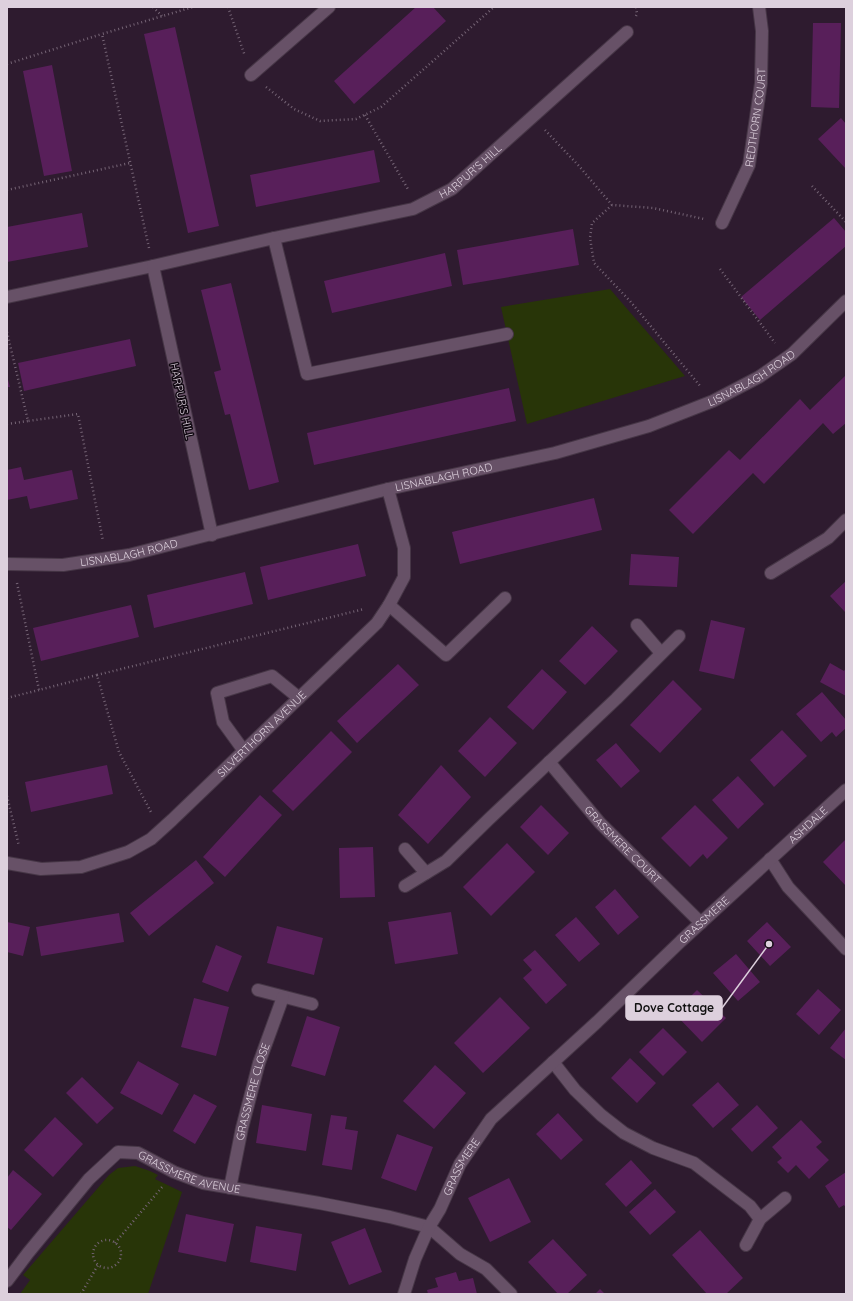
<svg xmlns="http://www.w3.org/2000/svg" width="853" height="1301" font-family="Quicksand,sans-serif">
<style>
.green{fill:#283508}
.building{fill:#581f5a}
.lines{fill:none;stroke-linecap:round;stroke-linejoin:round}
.lane-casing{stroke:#463646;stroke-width:14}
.street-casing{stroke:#463646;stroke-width:14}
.path{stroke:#756475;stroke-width:2.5;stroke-dasharray:1 3;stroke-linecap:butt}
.lane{stroke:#675167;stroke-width:12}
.street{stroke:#675167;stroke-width:12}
.labels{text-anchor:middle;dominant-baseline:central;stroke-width:3;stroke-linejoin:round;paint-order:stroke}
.street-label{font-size:11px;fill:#ddd0dd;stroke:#110912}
.leader{fill:none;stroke:#ddd0dd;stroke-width:1.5}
.callout-dot{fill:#ddd0dd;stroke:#110912;stroke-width:1.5}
.callout{fill:#ddd0dd;stroke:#ddd0dd;stroke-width:1.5}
.callout-label{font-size:12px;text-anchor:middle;font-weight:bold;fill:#111}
</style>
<rect width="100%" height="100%" fill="#2e1b2f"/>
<path class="green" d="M610,289l75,87 -158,48 -26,-117z
M135,1166l15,5 8,4 -3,4 27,13 -34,102h-128l10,-14 -7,-5 86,-100 9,-7z"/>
<path class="building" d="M416,7h17l13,14 -92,83 -20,-23z
M813,23h28l-2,85 -28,-1z
M175,27l44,199 -31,7 -44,-199z
M52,65l20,106 -28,5 -21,-105z
M841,118l5,6v45l-28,-30z
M374,150l6,32 -124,25 -6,-32z
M82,213l6,34 -81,15v-35z
M834,218l12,14v14l-86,74 -19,-23z
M573,229l6,36 -116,20 -6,-35z
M445,253l7,33 -120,27 -8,-32z
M231,283l48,199 -30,8 -19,-76 -5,1 -11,-43 7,-2 -20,-80z
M130,339l6,27 -112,25 -6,-28z
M846,375v48l-13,11 -10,-11 -59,61 -11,-11 -60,61 -24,-24 60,-60 11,10 60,-61 10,11z
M7,376l3,11h-3z
M509,388l7,33 -202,44 -7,-32z
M21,467l3,13 48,-10 6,29 -48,10 -3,-13 -20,4v-30z
M594,498l8,32 -142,34 -8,-32z
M358,544l8,32 -98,24 -8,-33z
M631,554l48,3 -2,30 -48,-2z
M245,572l8,32 -99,24 -7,-33z
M846,581v32l-16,-17z
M131,605l8,32 -98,24 -8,-33z
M711,620l34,8 -11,51 -35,-8z
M592,626l26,25 -33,34 -26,-24z
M830,663l14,8 2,-3v28l-26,-14z
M398,664l21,21 -62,58 -20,-22z
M542,669l25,23 -34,38 -26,-23z
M673,680l29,29 -42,44 -30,-28z
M822,692l24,28v8l-10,9 -4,-5 -11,10 -25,-28z
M490,717l27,26 -32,34 -27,-26z
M782,730l25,26 -33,31 -24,-27z
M331,731l21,21 -59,59 -21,-20z
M616,743l24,28 -19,17 -25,-28z
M107,765l6,29 -82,18 -6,-30z
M441,765l30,32 -43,47 -30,-29z
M738,776l26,28 -26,25 -26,-29z
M260,795l22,20 -57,62 -22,-20z
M541,805l28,28 -21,22 -28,-28z
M695,805l33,33 -21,21 -4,-5 -13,13 -29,-29z
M845,840l1,2v44l-23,-24z
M507,843l28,29 -44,44 -28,-29z
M373,847l2,50 -35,1 -1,-50z
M196,860l18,23 -65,53 -19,-23z
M615,889l24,28 -21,18 -23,-28z
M451,912l7,42 -63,10 -7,-42z
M119,913l5,29 -83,14 -5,-29z
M576,917l24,27 -21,18 -24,-27z
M7,922l23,5 -7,29 -16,-4z
M767,922l24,25 -21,19 -23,-25z
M277,926l46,12 -9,37 -47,-12z
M216,945l26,11 -14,36 -26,-10z
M535,950l32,35 -21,19 -23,-26 9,-8 -9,-10z
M736,954l24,28 -22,19 -25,-28z
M818,989l23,21 -22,25 -23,-21z
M697,990l29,28 -24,24 -28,-29z
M500,997l30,31 -47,45 -29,-30z
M194,998l35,9 -13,49 -35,-9z
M307,1016l33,11 -15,49 -34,-10z
M663,1028l24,24 -24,24 -24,-24z
M846,1028v32l-16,-12z
M630,1058l26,25 -19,20 -26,-25z
M138,1061l41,23 -17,31 -42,-22z
M435,1065l31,28 -32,36 -31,-28z
M82,1077l32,31 -17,16 -31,-31z
M718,1082l21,23 -26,23 -21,-23z
M194,1094l23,12 -22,38 -22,-13z
M262,1105l50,9 -6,37 -50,-8z
M757,1105l21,23 -26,24 -21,-23z
M558,1113l25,27 -22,20 -25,-26z
M331,1115l16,2 -2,12 13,2 -6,39 -30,-5z
M55,1117l28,27 -30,33 -29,-27z
M801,1120l21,22 -6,5 13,13 -20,19 -13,-14 -8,8 -11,-11 5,-4 -10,-11z
M397,1134l36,13 -17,44 -35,-13z
M631,1160l21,23 -26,24 -21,-23z
M13,1170l29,24 -31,36 -4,-3v-49z
M846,1172v36l-2,-3 -5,3 -14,-22z
M509,1178l22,44 -41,20 -22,-44z
M655,1189l21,23 -26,23 -21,-23z
M186,1214l48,10 -8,38 -48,-10z
M256,1226l46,8 -6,37 -46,-9z
M365,1228l17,44 -33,13 -18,-43z
M700,1230l43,48 -17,16h-19l-35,-39z
M553,1239l34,36 -20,19h-9l-30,-32z
M456,1272l3,9 14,-3 4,16h-49l-1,-4 11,-3 -3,-9z
M600,1289l5,5h-10z"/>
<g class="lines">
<defs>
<path id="lane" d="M389,605l57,50 59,-57
M244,751l-21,-29 -6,-29 55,-17 27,22"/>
<g id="street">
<path d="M251,75l78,-68"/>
<path id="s1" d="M722,223l27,-58 12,-82 1,-52 -3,-24"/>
<path id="s2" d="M274,238l139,-29 39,-20 175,-157"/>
<path d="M7,297l146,-31"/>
<path d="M212,535l-59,-269 121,-28 33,136 200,-40"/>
<path id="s3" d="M7,564l56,1 66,-10 259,-66 167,-36 94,-27 64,-25 46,-24 33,-23 54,-53"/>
<path d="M771,573l57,-35 18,-18"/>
<path d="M637,625l24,28"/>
<path id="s4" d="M549,762l51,61 101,100"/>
<path d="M405,849l21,24"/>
<path d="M770,859l18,28 58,62"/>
<path id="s5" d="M7,863l34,6 40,-2 47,-15 23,-13 21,-19 205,-197 12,-18 15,-28v-29l-16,-59"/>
<path d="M405,886l41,-25 43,-42 127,-120 63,-63"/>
<path d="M258,990l54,14"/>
<path d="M553,1062l22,28 26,25 23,18 29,15 41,15 56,43 10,13"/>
<path id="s6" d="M230,1188l12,-60 17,-65 24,-66"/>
<path d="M746,1245l14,-26 25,-21"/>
<path id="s7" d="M7,1281l21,-28 61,-74 29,-27 20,1 36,19 29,11 116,20 71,14 39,10 31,27 26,15 25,25"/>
<path id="s8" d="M404,1294l11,-35 14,-32 11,-18 20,-45 31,-45 106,-97 84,-81 165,-151"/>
</g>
</defs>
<use href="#lane" class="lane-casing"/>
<use href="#street" class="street-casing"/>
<path class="path" d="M153,7l9,9
M228,7l17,49
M636,16l1,-2 -1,-7
M7,64l95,-30
M266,87l28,22 26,12 36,-2 25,-12 113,-100
M365,115l44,76
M545,130l34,36 33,39 41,3 51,11
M812,186l34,36
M7,190l123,-27
M612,205l-20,18 -2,15 4,25 36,38 71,86
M149,248l-47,-214 91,-27
M720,269l55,74
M7,332l21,89 50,-7 25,127
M7,424l21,-3
M17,583l22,107 58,-15 22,77 33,62
M97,675l267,-66
M7,698l32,-8
M7,796l12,50
M93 1254a14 14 0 1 1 28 0a14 14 0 1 1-28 0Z
M115,1243l48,-57
M81,1294l17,-29"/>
<use href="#lane" class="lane"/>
<use href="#street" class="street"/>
</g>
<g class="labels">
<g class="street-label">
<text stroke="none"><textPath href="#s1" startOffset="112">REDTHORN COURT</textPath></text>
<text stroke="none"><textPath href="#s2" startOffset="211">HARPUR'S HILL</textPath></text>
<text stroke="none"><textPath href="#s3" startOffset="772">LISNABLAGH ROAD</textPath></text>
<text transform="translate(182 401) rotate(78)">HARPUR'S HILL</text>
<text stroke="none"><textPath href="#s3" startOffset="447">LISNABLAGH ROAD</textPath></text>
<text stroke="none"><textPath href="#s3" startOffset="123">LISNABLAGH ROAD</textPath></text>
<text stroke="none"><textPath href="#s5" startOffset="303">SILVERTHORN AVENUE</textPath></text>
<text stroke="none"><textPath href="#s8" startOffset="629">ASHDALE</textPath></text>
<text stroke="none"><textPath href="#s4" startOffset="111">GRASSMERE COURT</textPath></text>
<text stroke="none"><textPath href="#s8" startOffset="488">GRASSMERE</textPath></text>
<text stroke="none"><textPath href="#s6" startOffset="99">GRASSMERE CLOSE</textPath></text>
<text stroke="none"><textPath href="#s8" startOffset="140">GRASSMERE</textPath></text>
<text stroke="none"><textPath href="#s7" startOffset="246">GRASSMERE AVENUE</textPath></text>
</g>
</g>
<path class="leader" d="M769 944L722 1008"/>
<circle class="callout-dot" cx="769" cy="944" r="4"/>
<rect class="callout" x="626" y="996" width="96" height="24" rx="4"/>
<g class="callout-label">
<text x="674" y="1012">Dove Cottage</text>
</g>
<rect width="853" height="1301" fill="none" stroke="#ddd0dd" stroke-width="16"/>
</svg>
